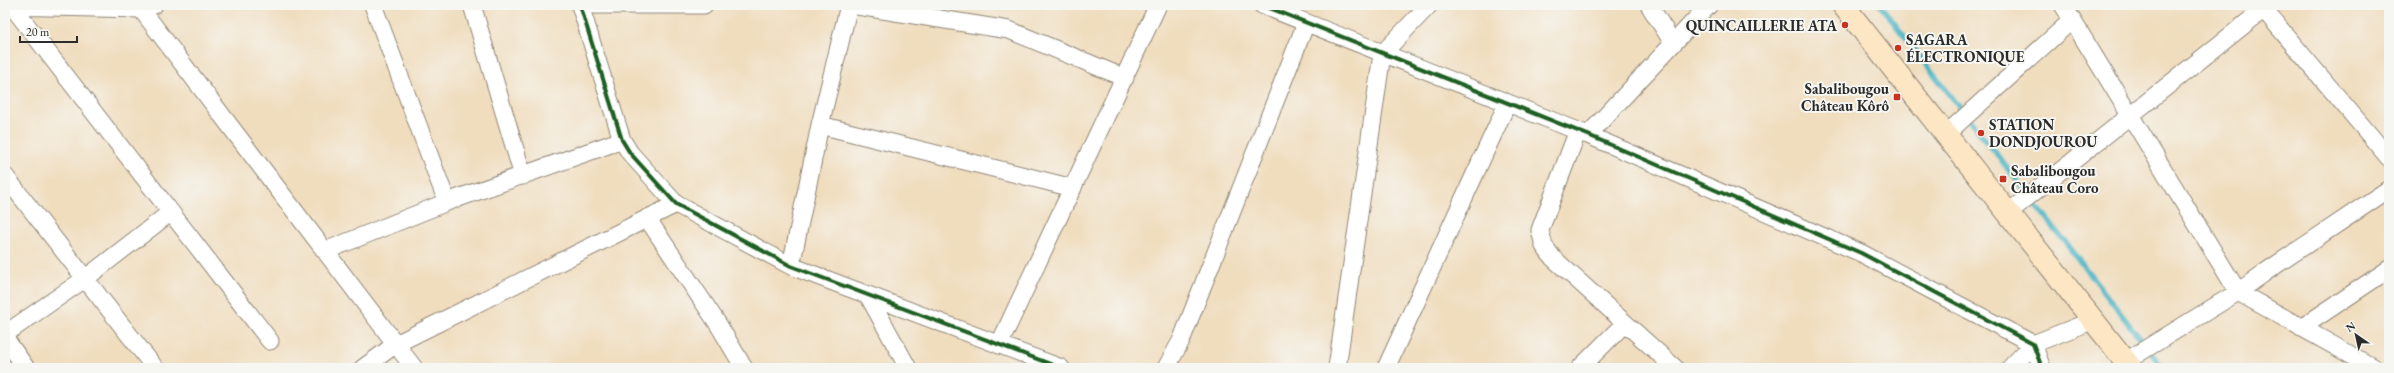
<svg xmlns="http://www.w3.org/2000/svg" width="2394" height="373" font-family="'EB Garamond',serif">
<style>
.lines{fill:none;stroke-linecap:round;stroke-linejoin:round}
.stream{stroke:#47b3c4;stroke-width:5.5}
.street-casing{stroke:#8e8474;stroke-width:19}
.secondary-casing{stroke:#8e8474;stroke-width:24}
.street{stroke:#fff;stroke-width:17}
.secondary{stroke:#fce6c4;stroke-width:22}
.cycleway-casing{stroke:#f6f6f2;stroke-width:6}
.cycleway{stroke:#1b5e20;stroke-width:4}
.poi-dot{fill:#c8321e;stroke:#f6f6f2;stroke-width:1.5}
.labels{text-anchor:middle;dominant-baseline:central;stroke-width:4;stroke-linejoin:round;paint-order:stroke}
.poi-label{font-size:15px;font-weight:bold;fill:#2b2b2b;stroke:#f6f6f2;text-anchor:start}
</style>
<rect width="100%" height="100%" fill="#f6f6f2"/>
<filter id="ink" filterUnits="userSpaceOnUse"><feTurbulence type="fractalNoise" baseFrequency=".025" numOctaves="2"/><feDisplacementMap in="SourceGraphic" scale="8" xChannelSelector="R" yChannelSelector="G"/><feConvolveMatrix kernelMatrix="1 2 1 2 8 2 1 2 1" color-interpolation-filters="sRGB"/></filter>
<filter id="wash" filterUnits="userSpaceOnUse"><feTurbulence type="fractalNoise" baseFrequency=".012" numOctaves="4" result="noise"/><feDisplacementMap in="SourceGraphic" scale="16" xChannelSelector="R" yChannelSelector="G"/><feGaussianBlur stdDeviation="0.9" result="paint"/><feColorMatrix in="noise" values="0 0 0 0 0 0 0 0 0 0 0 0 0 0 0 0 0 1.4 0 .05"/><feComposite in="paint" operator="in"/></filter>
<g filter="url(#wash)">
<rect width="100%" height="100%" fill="#f0ddbe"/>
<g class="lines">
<path class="stream" d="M1880,5l283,363"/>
</g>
</g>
<g filter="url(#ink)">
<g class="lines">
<defs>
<path id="street" d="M138,5l276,363
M373,5l74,197
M472,5l51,171
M580,5l42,135 8,13 46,51 115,62 270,102
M580,5h124
M851,5l158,25 116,48
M1262,5l326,130 273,118 172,91 9,24
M1649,5l24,38
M2063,5l175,287 136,76
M2260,5l129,153
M5,6l136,3 13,-4
M12,6l258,335
M820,125l253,63
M1577,133l-37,97 4,16 9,12 122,110
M1588,135l121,-130
M1945,135l127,-115
M5,176l150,192
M2009,212l260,-207
M647,218l71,106 26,44
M325,251l122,-49 175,-62
M791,266l29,-141 29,-120
M869,297l39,71
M2301,328l88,-59
M5,334l81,-56 85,-66
M5,338l21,30
M999,345l159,-340
M2126,361l112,-69 29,-21 122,-82
M363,368l33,-24 280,-140
M1166,368l15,-27 125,-318
M1337,368l45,-314 47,-49
M1386,368l121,-264
M1580,368l45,-45
M2010,368l23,-24 61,-24"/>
<path id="secondary" d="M1843,5l288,363"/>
</defs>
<use href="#street" class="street-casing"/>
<use href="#secondary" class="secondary-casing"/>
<use href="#street" class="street"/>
<use href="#secondary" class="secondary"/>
<defs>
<path id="cycleway" d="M580,5l42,135 8,13 46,51 115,62 270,102
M1262,5l326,130 273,118 172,91 9,24"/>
</defs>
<use href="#cycleway" class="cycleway-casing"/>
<use href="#cycleway" class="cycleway"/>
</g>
</g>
<g class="poi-dot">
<circle cx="1845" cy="25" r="4"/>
<circle cx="1898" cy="48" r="4"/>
<rect x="1893" y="93" width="8" height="8" rx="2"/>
<circle cx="1981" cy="133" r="4"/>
<rect x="1999" y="175" width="8" height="8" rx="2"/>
</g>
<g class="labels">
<g class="poi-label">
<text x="1837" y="25" text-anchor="end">QUINCAILLERIE ATA</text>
<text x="1906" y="39">SAGARA<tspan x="1906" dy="17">ÉLECTRONIQUE</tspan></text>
<text x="1889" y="88" text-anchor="end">Sabalibougou<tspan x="1889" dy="17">Château Kôrô</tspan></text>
<text x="1989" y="124">STATION<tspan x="1989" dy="17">DONDJOUROU</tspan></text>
<text x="2011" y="170">Sabalibougou<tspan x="2011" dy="17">Château Coro</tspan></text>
</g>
</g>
<rect width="2394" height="373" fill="none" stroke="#f6f6f2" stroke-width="20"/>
<g transform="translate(2356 335) rotate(326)" stroke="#f6f6f2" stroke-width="3" paint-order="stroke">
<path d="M0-3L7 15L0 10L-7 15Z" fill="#2b2b2b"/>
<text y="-6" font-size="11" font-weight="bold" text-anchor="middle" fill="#2b2b2b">N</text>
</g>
<path d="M20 36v6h57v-6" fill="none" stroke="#2b2b2b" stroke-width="2"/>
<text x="26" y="36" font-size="12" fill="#2b2b2b" stroke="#f6f6f2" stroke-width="3" paint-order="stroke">20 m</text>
</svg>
